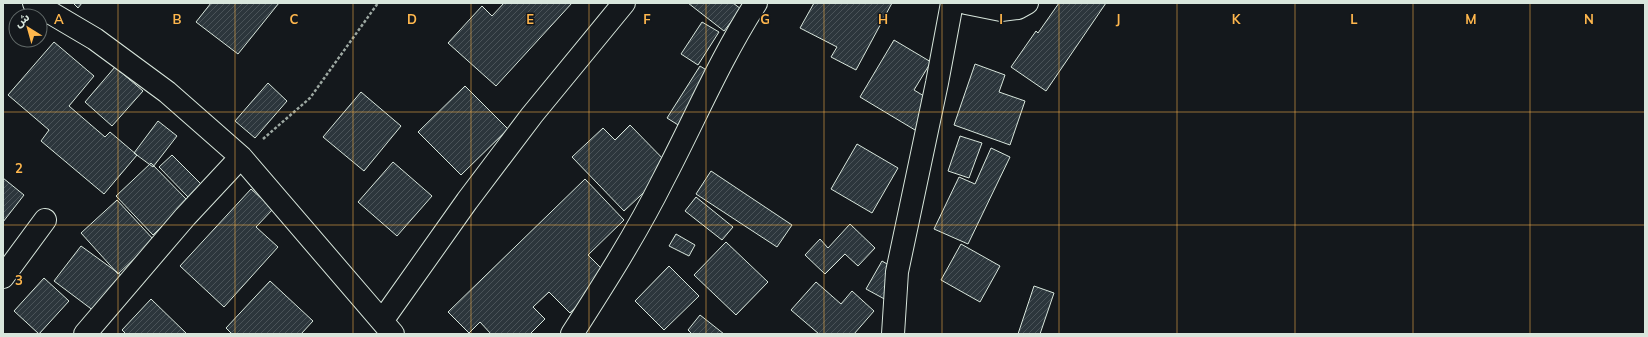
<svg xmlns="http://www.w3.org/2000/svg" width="1648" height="337" font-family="Mulish,'Noto Sans Arabic',sans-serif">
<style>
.building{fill:url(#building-hatch);stroke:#d8e6dc}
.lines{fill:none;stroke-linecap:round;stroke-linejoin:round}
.minor-casing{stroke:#d8e6dc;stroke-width:24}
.path{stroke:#9da8a2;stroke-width:2.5;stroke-dasharray:3 2;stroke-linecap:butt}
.minor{stroke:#14181c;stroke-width:22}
.grid{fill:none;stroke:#ffb74d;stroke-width:1;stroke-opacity:0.55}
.grid-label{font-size:13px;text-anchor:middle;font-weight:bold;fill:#ffb74d;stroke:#14181c;stroke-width:3;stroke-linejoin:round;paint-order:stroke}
</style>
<defs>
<pattern id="building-hatch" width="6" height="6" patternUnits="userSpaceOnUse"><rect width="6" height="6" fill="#2c363c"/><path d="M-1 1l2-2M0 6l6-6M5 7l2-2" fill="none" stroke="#4a5358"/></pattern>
</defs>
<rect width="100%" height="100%" fill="#14181c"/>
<path class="building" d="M73,3h9l-4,5z
M211,3h68l-41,51 -42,-32z
M504,3h68l-76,83 -48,-43 34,-37 10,10z
M688,3h45l8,6 -17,22z
M814,3h78l-36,67 -25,-13 6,-10 -37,-19z
M1059,3h47l-60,88 -35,-24 25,-36 2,2z
M702,22l17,10 -21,33 -17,-11z
M894,40l37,22 -17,28 23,14 -17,29 -60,-36z
M54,42l40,34 -25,30 36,31 5,-5 27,23 -33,39 -63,-53 8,-11 -41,-35z
M975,64l30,11 -6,17 26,9 -15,44 -56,-20z
M700,66l24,15 -33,52 -24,-15z
M115,67l28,24 -31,35 -27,-24z
M268,83l19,18 -32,37 -20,-17z
M465,86l43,43 -47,46 -43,-43z
M361,92l40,34 -37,45 -41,-34z
M158,121l19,15 -24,31 -19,-14z
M630,125l41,42 -47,44 -52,-54 31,-29 12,12z
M960,136l22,7 -13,35 -21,-7z
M857,144l41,24 -26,45 -41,-24z
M991,148l19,9 -42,87 -34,-15 25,-52 16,7z
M172,155l29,29 -13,13 -29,-30z
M393,162l39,34 -35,40 -39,-34z
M151,163l37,38 -35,34 -37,-39z
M711,171l81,54 -15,22 -81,-53z
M3,178l21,17 -21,27z
M585,179l39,41 -36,35 21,21 -39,37 -21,-21 -16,15 12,12 -15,15h-39l-11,-12 -11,11 -21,-21z
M251,189l22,20 -17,18 22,20 -54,60 -44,-41z
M696,197l37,30 -11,13 -37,-29z
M117,200l37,40 -36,34 -37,-41z
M850,224l25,24 -17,18 -13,-12 -20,20 -20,-19 15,-16 8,9z
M676,234l19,11 -6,11 -20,-10z
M726,242l42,40 -32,33 -42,-40z
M961,244l39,22 -20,36 -39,-22z
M81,246l40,29 -27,36 -40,-30z
M882,261l24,14 -16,27 -24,-13z
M669,266l30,30 -35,34 -29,-29z
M44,278l25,23 -30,33 -25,-23z
M270,281l43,40 -12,13h-69l-6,-6z
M816,282l25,22 11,-13 22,20 -20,23h-35l-28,-24z
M1034,286l20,7 -14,41h-22z
M151,299l36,35h-61l-4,-4z
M700,315l24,19h-32l-4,-4z"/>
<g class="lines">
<defs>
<path id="minor" d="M34,3l61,36 72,53 74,65 152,177
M966,3l35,7 17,-2 9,-5
M3,277l42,-57
M382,321l85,-120 65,-86 92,-112
M85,334l100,-117 56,-60
M572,334c32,-50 64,-100 91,-154 31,-59 57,-121 93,-177
M893,334l4,-62 40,-189 15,-80"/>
</defs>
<use href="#minor" class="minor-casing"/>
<path class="path" d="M263,139l47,-41 68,-95"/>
<use href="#minor" class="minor"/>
</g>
<path class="grid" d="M118,3v331M235,3v331M353,3v331M471,3v331M589,3v331M706,3v331M824,3v331M942,3v331M1059,3v331M1177,3v331M1295,3v331M1413,3v331M1530,3v331M3,112h1642M3,225h1642"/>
<g class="grid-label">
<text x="59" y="24">A</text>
<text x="177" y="24">B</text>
<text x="294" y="24">C</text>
<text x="412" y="24">D</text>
<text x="530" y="24">E</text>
<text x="647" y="24">F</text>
<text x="765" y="24">G</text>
<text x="883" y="24">H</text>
<text x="1001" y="24">I</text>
<text x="1118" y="24">J</text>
<text x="1236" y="24">K</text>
<text x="1354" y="24">L</text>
<text x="1471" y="24">M</text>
<text x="1589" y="24">N</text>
<text x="19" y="173">2</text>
<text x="19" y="285">3</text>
</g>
<rect width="1648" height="337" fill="none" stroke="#d8e6dc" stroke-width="8"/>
<g transform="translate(28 28) rotate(323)"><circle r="19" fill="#14181c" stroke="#626a69"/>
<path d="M0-3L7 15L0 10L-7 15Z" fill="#ffb74d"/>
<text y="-6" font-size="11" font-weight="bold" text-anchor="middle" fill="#d8e6dc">ش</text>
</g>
</svg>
